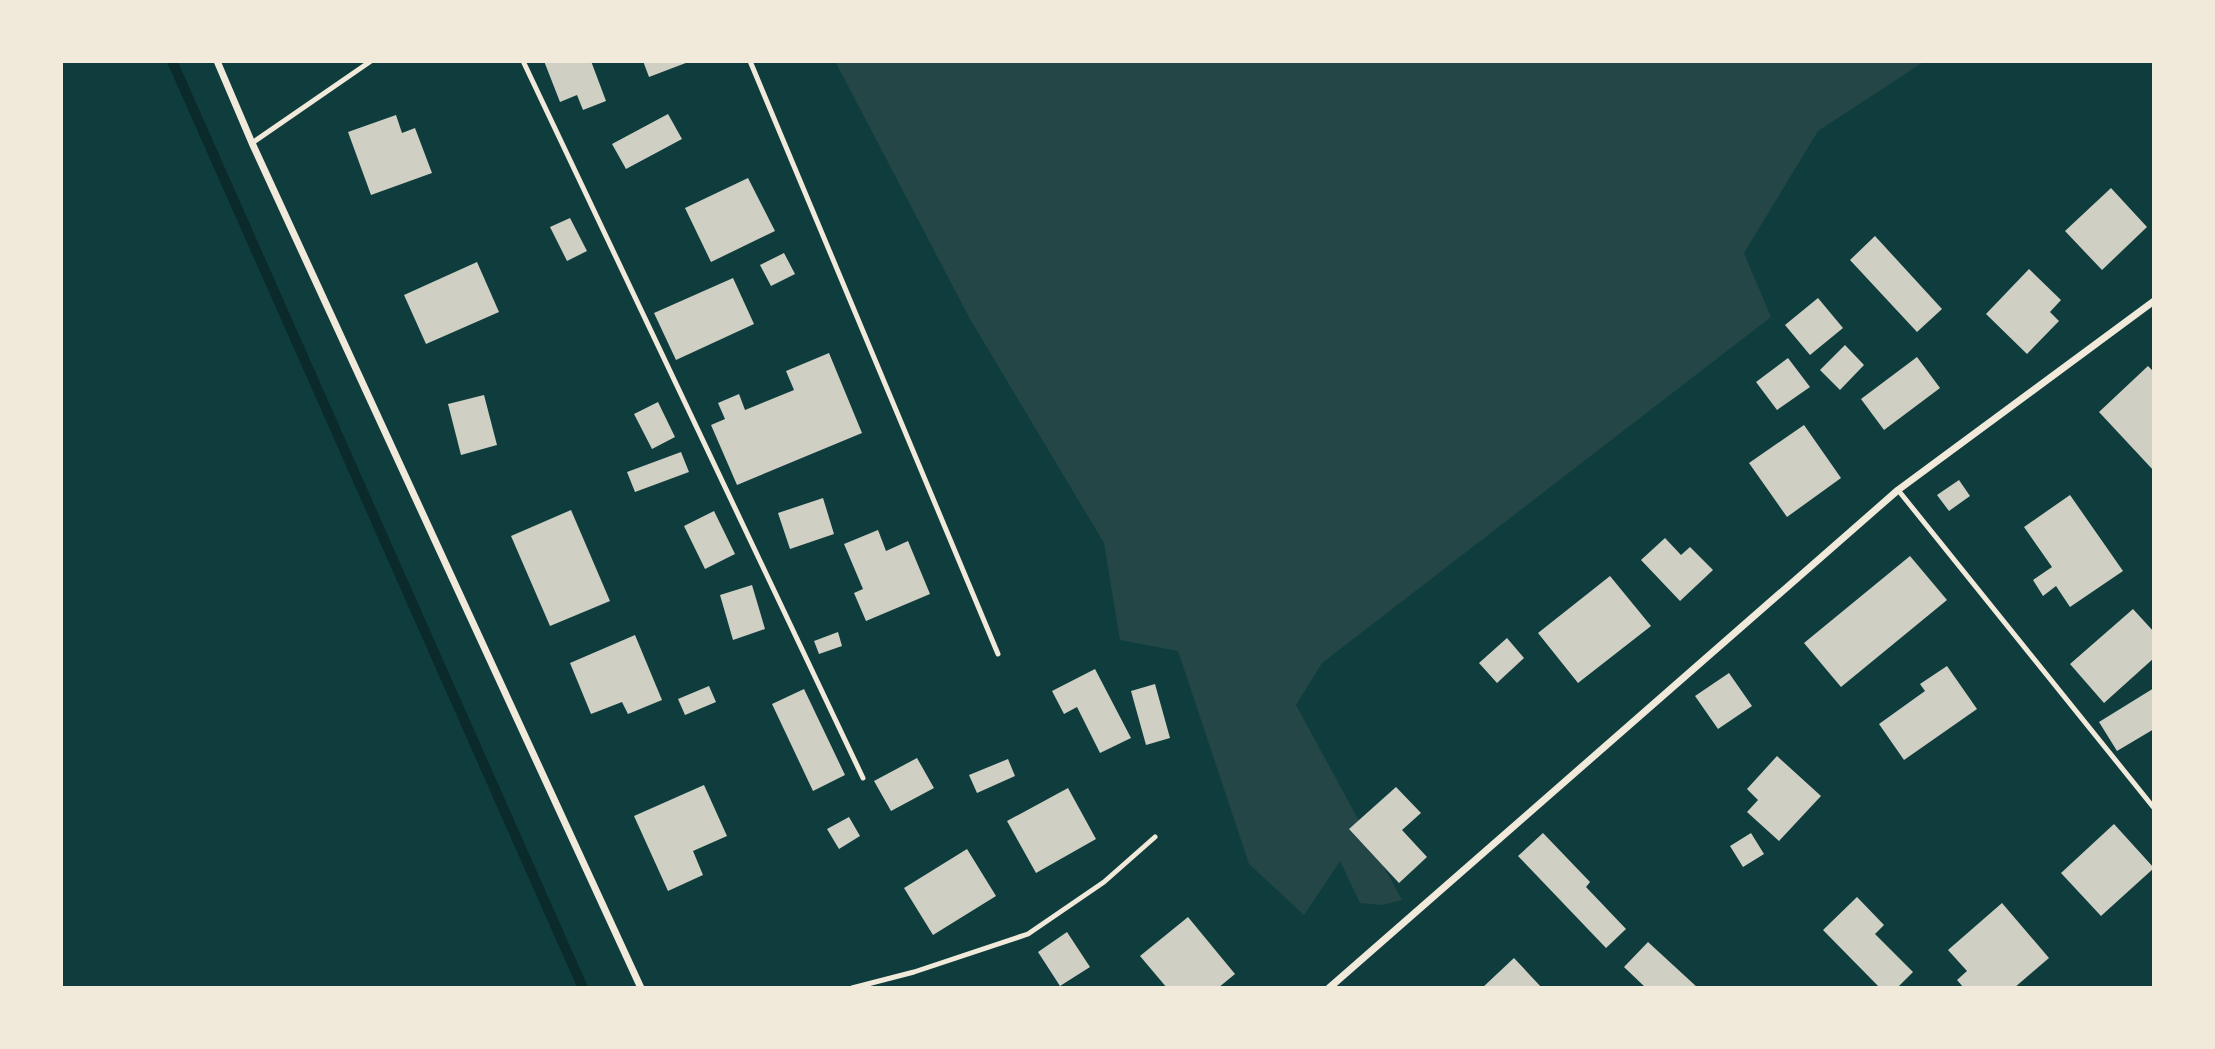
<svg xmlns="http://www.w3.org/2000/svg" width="2215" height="1049" font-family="Helvetica,sans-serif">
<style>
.green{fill:#244646}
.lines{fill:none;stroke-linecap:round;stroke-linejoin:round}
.stream{stroke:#0a2a2b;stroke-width:10}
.building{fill:#cfcfc3}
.service{stroke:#f1e9da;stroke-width:5}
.minor{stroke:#f1e9da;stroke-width:7}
</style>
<rect width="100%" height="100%" fill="#0f3d3e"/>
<path class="green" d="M835,61h1090l-107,70 -74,122 27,64 -449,346 -26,42 106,195 -20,5 -22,-2 -20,-42 -36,54 -55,-51 -71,-213 -58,-11 -16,-97 -134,-224z"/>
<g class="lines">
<path class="stream" d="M172,61l411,927"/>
</g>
<path class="building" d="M544,61h47l15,40 -23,9 -6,-15 -17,7z
M643,61h48l-42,16z
M668,114l14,25 -56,30 -14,-25z
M396,115l6,18 13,-5 17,45 -61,22 -23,-63z
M748,178l27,53 -64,31 -26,-54z
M2111,188l36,39 -45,43 -37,-39z
M570,218l17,33 -20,10 -17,-34z
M1875,236l67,73 -25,23 -67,-72z
M784,253l11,21 -24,12 -11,-21z
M477,262l22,50 -73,32 -22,-49z
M2029,269l32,31 -11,12 9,9 -32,33 -41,-40z
M733,278l21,46 -78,36 -22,-47z
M1818,298l25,30 -33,27 -25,-30z
M1845,345l19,20 -24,25 -20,-20z
M829,353l33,80 -125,52 -26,-60 14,-6 -7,-16 21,-9 6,16 49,-20 -8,-19z
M1917,357l23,31 -56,42 -23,-31z
M1788,358l22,29 -33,23 -21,-28z
M2148,366l6,6v99l-55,-59z
M484,395l13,50 -36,10 -13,-51z
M658,402l17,35 -23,12 -18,-35z
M1804,425l37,53 -54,39 -38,-54z
M681,452l8,20 -54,20 -8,-20z
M1959,480l11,16 -21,15 -12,-16z
M2070,495l53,76 -53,36 -14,-21 -13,10 -10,-16 19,-13 -28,-40z
M823,498l11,36 -44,15 -12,-36z
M571,510l39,91 -60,25 -39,-90z
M714,511l21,43 -30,15 -21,-43z
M878,530l8,21 22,-10 22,53 -64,27 -12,-28 9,-4 -19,-45z
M1665,538l16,17 9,-8 23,23 -33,31 -39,-41z
M1910,556l37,44 -106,87 -37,-44z
M1610,576l41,50 -73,57 -40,-50z
M752,585l13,44 -32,11 -13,-45z
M2133,609l21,23v26l-50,45 -34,-39z
M838,632l4,14 -23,8 -5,-13z
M635,635l27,65 -34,14 -6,-12 -31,12 -21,-51z
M1507,638l17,20 -27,25 -18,-20z
M1947,666l30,43 -73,51 -25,-36 46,-33 -5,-7z
M1095,669l36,69 -31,15 -23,-46 -13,7 -12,-23z
M1729,673l23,33 -34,23 -23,-33z
M1155,684l15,54 -24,7 -15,-54z
M709,686l7,16 -31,13 -7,-16z
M2154,688v41l-37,22 -18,-29z
M804,689l41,86 -32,16 -41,-87z
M1777,756l44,40 -42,45 -32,-29 11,-12 -11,-11z
M917,758l17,30 -43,23 -17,-30z
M1008,759l7,17 -38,17 -8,-18z
M704,785l23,51 -34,15 10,24 -35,16 -34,-75z
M1396,787l25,26 -19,17 25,27 -28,26 -50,-54z
M1068,788l28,51 -60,34 -29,-52z
M849,817l11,19 -21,13 -12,-20z
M2114,824l40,44 -53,48 -40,-43z
M1543,833l47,49 -4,5 40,42 -20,19 -88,-92z
M1751,833l13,21 -21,13 -13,-21z
M967,849l29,47 -63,39 -29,-47z
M1857,897l27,28 -9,9 38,38 -16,16h-17l-57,-58z
M2002,903l47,55 -35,30h-50l-7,-8 10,-9 -19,-21z
M1188,917l47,57 -17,14h-51l-27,-32z
M1067,932l23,35 -30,19 -22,-34z
M1648,942l50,46h-52l-22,-21z
M1514,958l28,30h-60z"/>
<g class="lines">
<path class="service" d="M523,61l340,717
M750,61l248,593
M252,143l119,-82
M1898,490l256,318
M852,988l62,-16 114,-38 76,-52 51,-45"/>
<path class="minor" d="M217,61l35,82 389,845
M1329,988l569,-498 256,-189"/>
</g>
<rect width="2215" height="1049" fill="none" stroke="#f1e9da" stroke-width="126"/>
</svg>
